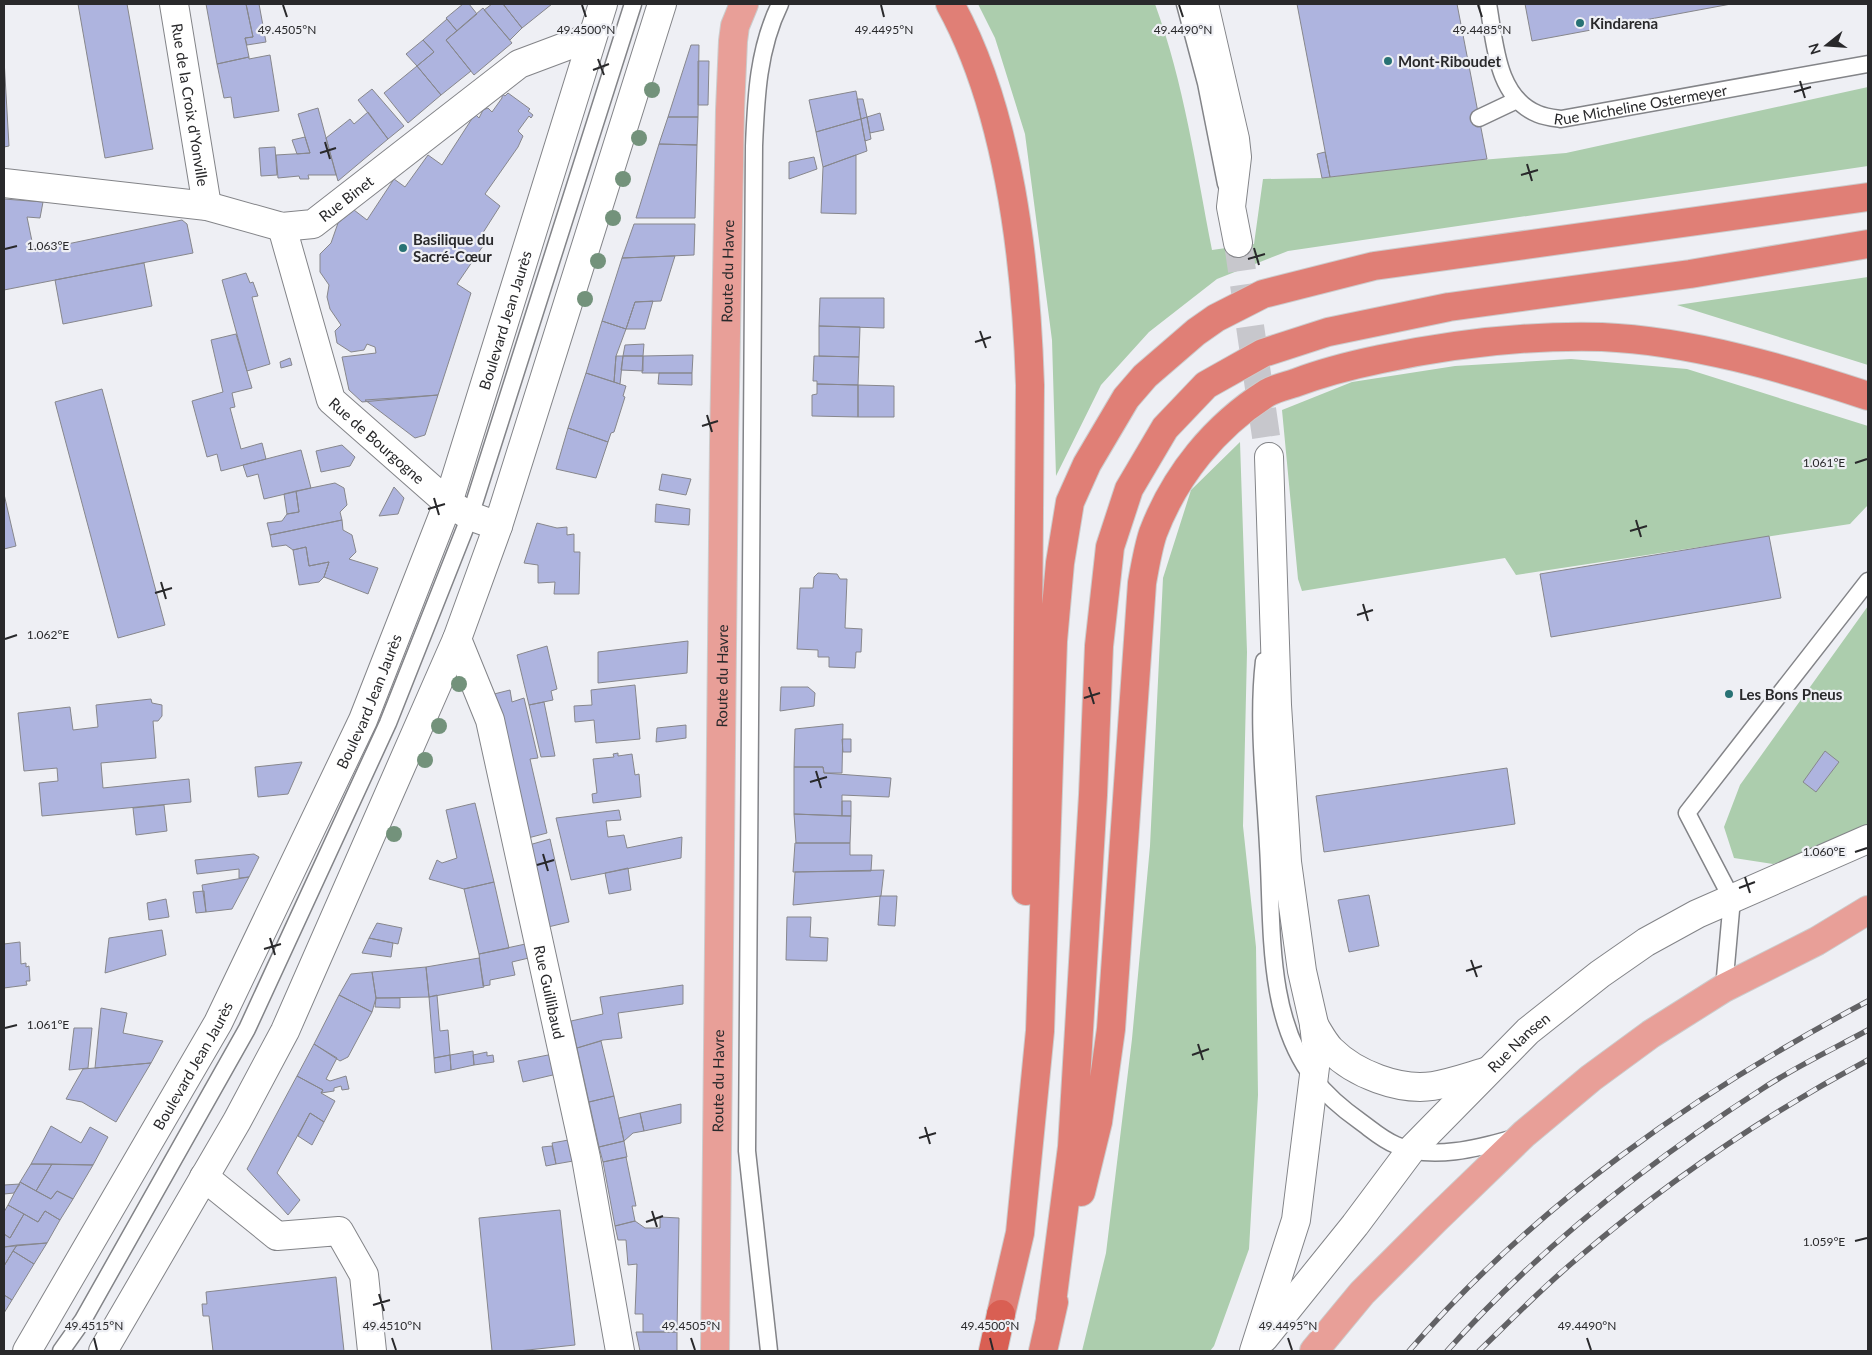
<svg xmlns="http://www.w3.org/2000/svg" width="1872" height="1355" font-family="Lato,sans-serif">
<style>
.green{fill:#accdad}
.building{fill:#aeb4df;stroke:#87878c}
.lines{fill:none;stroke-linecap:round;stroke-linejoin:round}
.secondary-tunnel{stroke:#c7c7cc;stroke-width:28;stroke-dasharray:28 14;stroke-linecap:butt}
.service-casing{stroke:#838488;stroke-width:19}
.minor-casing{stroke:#838488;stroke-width:30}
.secondary-casing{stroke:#838488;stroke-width:30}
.primary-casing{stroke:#ccc;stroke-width:30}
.trunk-casing{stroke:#ccc;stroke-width:30}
.motorway-casing{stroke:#ccc;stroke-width:30}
.service{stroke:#fff;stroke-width:16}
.minor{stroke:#fff;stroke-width:28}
.secondary{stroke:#fff;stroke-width:28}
.primary{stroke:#e89f98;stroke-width:28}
.trunk{stroke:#e07f76;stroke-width:28}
.motorway{stroke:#d95f53;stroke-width:28}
.rail-casing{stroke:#626265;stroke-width:5.5}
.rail{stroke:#eeeff4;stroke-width:4;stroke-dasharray:11;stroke-linecap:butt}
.tree{fill:#73927b}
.ticks{fill:none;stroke:#29292b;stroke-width:2}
.poi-dot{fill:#287274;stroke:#eeeff4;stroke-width:2}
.labels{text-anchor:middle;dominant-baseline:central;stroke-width:4.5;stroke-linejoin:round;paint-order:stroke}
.poi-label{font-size:15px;font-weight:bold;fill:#29292b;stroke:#eeeff4;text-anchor:start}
.street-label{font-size:15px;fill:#29292b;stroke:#eeeff4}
.ticks-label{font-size:12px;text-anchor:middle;fill:#29292b;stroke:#eeeff4;stroke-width:4.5;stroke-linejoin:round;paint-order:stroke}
</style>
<rect width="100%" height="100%" fill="#eeeff4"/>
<path class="green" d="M978,4h177c29,79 41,164 57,246l42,-6 9,-65 59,-1 147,-17 97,-8 302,-66v79l-580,85 -71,28 -68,53 -48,53 -45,91 -4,-136 -27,-206 -30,-96z
M1868,277v88l-191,-60z
M1571,359l116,10 181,57v79l-18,19 -334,51 -11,-17 -203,33 -4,-12 -16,-169 70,-28 103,-16z
M1240,442l7,210 -4,174 13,121 2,148 -9,154 -35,97 -4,5h-128l24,-98 26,-214 18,-193 13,-268 28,-88z
M1868,606v220l-48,25 -47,13 -39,-6 -10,-31 16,-42z"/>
<path class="building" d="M78,4h49l26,145 -48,9z
M206,4h40l7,33 -8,1 4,19 -32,7z
M246,4h13l7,38 -19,3 -2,-7 8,-1z
M463,4h6l8,10 -20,17 -11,-13z
M492,4h11l19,24 -12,12 -26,-30z
M503,4h49l-30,24z
M1297,4h160l30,155 -157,18z
M1525,4h206l-199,37z
M483,8l29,35 -38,32 -28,-35z
M447,19l10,12 -11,9 25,31 -30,24 -24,-29 17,-14 -11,-12z
M423,40l11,12 -17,14 -11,-12z
M691,45h8l-1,72h-30z
M270,55l9,56 -45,7 -3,-21 -7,1 -7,-34 32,-7v2z
M4,59l5,87 -5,1z
M698,61h11l-1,44h-10z
M417,66l24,29 -33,28 -24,-30z
M372,89l32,37 -16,13 -30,-39z
M856,91l5,28 -45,13 -7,-32z
M508,93l22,16 -2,2 5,4 -2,3 -2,-2 -11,15 5,5 -5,11 -33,47 15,12 -21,33 6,4 -28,41 14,9 -33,102 -76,7 -13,-12 -7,-33 34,-4 -1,-6 -8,-3 -3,6 -13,2 -14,-9 -2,-12 6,-6 -11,-16 -3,-12 2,-12 -9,-13v-18l11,-11 7,-20 16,-13 13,10 27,-41 11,8 23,-32 14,10 33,-51 4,4 4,-8 5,-2 4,4 10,-14v-4l3,2z
M857,99h6l4,18 -6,2z
M318,108l18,67h-28l1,4h-9l-1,-3 -21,2 -2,-23 34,-2 -12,-39z
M368,112l20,27 -50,42 -12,-43 24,-19 4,5z
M880,113l4,17 -14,3 -3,-16z
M668,117h30l-1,28 -38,-1z
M867,117l4,22 -6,2 -4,-22z
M861,119l6,32 -44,16 -7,-35z
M305,137l5,16 -13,1 -5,-14z
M659,144l38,1 -2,73h-59z
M275,147l2,28 -16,1 -2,-28z
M1325,152l5,25 -8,1 -5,-24z
M856,155v59l-35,-1 2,-46z
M814,157l3,12 -28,10v-17z
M4,199l39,3 -3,16 -13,-1 7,34 148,-31 5,4 6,29 -189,37z
M634,224h61l-1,31 -72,3z
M675,256l-14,45 -26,1 -9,27 -24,-8 20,-63z
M144,263l8,43 -89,18 -8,-44z
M246,273l4,10 3,-1 5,14 -6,1 18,67 -23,7 -25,-91z
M820,298h64v30l-65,-2z
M653,301l-8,28h-19l9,-27z
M602,321l24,8 -10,27 -2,26 -28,-9z
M819,326l41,1 -1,30 -40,-1z
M236,334l16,54 -20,5 3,14 -5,1 11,41 21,-6 4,16 -45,12 -4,-17 -10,3 -15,-56 31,-9 -12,-52z
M644,344l-1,12h-20l2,-11z
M693,355l-1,18h-50l1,-17z
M616,356h7l-3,28 -6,-2z
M623,356h20v15l-22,-1z
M814,356l45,1 -1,28 -41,-1v-3h-4z
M290,358l2,7 -11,3 -1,-6z
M586,373l40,13 -3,10 2,1 -11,35 -3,1 -3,9 -40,-14z
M659,373h33v12l-34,-1z
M817,384l41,1v32l-46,-1v-21l5,-1z
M858,385l36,1v31h-36z
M102,389l63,236 -47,13 -63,-236z
M438,395l-13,40 -10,3 -50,-38z
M568,428l40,14 -12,36 -40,-9z
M342,445l13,12 -5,9 -29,6 -5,-21z
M301,450l10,38 -47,11 -6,-25 -11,3 -4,-12z
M662,474l29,5 -5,16 -27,-5z
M335,483l9,5 3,17 -7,7 2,8 -72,15 -3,-12 15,-2 5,-7 12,-2 -3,-21z
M394,487l10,11 -6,16 -19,2z
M296,491l3,21 -12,2 -3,-20z
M4,494l12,52 -12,3z
M656,504l34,5 -1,16 -34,-3z
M342,520l1,10 9,5 4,17 -7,7 29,9 -10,26 -44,-17 5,-15 -20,4 -3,-19 -13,3 -7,-5 -14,2 -2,-12z
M537,523l20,5 10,-1v8l7,-1v18h6l-1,42h-25l1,-12 -17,1v-18l-14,-2z
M1769,536l12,62 -230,39 -11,-63z
M306,547l3,19 20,-4 -5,15 -5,5 -20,3 -6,-35z
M818,573l19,1 3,5h7l-2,49 17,1 -1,23h-5l-1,16 -26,-1v-10h-11v-7l-21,-1 3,-61h13l1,-11z
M688,641l-1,32 -89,10v-31z
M547,646l10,43 -6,2 2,9 -24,5 -12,-50z
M635,685l5,54 -44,4 -2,-23 -19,2 -1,-16 18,-1 -1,-15z
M781,687h27l7,6 -1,13 -34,5z
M510,690l2,12 12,-4 14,60 -8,1 17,74 -19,5 -34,-144z
M151,699l1,4 10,2v11l-4,5h-5l3,37 -55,5 2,25 86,-9 2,23 -149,14 -3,-33 19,-2 -1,-13 -33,3 -6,-58 52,-6 3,23 25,-3 -2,-22z
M544,702l11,54 -14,1 -12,-52z
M843,724l-1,49h-18l-1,-6h-29l1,-38z
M686,725v13l-30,4 1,-14z
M842,739h9v13h-8z
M1825,751l14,11 -23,30 -13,-10z
M618,753v3l14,-2 3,21 4,-1 2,23 -48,6 -1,-9 5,-1 -4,-34 21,-2 -1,-3z
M302,762l-14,32 -30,3 -3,-30z
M794,767h29l1,6 67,5 -2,19 -47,-2v21l-48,-2z
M1507,768l8,56 -191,28 -8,-56z
M842,801h9v15h-9z
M475,803l19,79 -30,7 -35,-10 8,-19 5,3 15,-5 -11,-48z
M164,805l3,26 -31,4 -3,-27z
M619,810l2,10 -15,1 2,16 16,-2 3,13 55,-11 -1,21 -110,22 -15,-62z
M794,814l57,2 -1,27h-54z
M550,839l19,83 -21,5 -19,-82z
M795,843h55v12h22l-1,16 -78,1z
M254,854l5,3 -10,20 -10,1v-9l-42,5 -2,-14z
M628,868l3,22 -22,4 -4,-21z
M884,870l-3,26 -88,9 2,-33z
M249,877l-17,32 -26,3 -4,-27z
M494,882l15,66 -30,6 -15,-65z
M204,891l2,21 -10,1 -3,-21z
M1369,895l10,51 -30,6 -11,-52z
M880,896h17l-2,30 -17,-1z
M166,899l3,18 -20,3 -2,-17z
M787,917h24l-1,20 18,1 -1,23 -41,-1z
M377,923l25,5 -4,16 -29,-6z
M162,930l4,25 -61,18 4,-35z
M369,938l24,5 -2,14 -29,-4z
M20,942l1,22 5,-1v4l3,-1 1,15h-4l1,4 -23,3v-44z
M530,943l3,14 -21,5 3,13 -25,5v5l-7,1 -4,-32z
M479,958l5,29 -55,10 -3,-30z
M426,967l3,30 -53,1 -4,-26z
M372,972l4,26 -4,14 -33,-17 12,-21z
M683,985v19l-65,9 4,25 -19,2 -26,8 -6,-27 32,-7 -3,-17z
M339,995l33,17 -24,45 -8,4 -26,-17z
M437,995l3,36 8,-1 2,25 -16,3 -5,-61z
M376,998h24v10l-25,-1z
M101,1008l26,5 -4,20 40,8 -12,22 -56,5z
M74,1028h18l-4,40 -19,2z
M601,1041l13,55 -25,6 -12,-54z
M314,1044l23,14 -11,21 4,2 16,-5 3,13 -7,1 -1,-4 -7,2v3l-13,2 2,-3 -26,-14z
M473,1051l1,14 -23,5 -1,-15z
M487,1052v4l6,-1 1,7 -20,3 -1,-10z
M553,1054l4,20 -34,8 -5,-21z
M450,1055l1,15 -16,3 -1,-15z
M151,1063l-35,59 -34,-20 -16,-3 17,-30z
M297,1076l26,14 -2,3 14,8 -11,21 -14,-9 -33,60 23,27 -12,15 -41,-46z
M614,1096l10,45 -25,6 -10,-45z
M681,1104v19l-37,8 -4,-18z
M310,1113l14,9 -12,23 -14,-9z
M640,1113l4,18 -11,2 -9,8 -5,-23z
M51,1126l30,17 9,-16 18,10 -15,28 -62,-1z
M574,1139l5,21 -23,4 -4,-21z
M624,1141l3,16 -24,5 -4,-15z
M552,1146l4,18 -10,2 -4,-19z
M626,1157l10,49h-4l3,15 -20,5 -12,-64z
M31,1164h21l-16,27 -16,-9z
M52,1164l41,1 -20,34 -16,-8 -6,8 -15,-8z
M20,1182l31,17 6,-8 16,8 -13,21 -15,-9 -7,11 -30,-17z
M20,1184l-6,9 -10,1v-9z
M8,1205l16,9 -14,24 -6,-4v-22z
M560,1210l15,135 -57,6h-26l-13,-133z
M45,1211l15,9 -13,23 -43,4v-13l6,4 14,-24 14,8z
M660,1217l19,1 -2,114h-34v-18h-8l2,-50 -9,1 -2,-25h-8l-3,-14 20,-5 10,7h15z
M47,1243l-13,21 -21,-13 4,-6z
M17,1245l-4,6 -9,15v-19z
M13,1251l21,13 -22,36 -8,-5v-29z
M336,1277l8,74h-131l-4,-35h-6l-1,-12h5l-1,-12z
M4,1295l8,5 -8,13z
M636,1332h41v19h-37z"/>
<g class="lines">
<path class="secondary-tunnel" d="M1238,243l31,214"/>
<defs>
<g id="service">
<path d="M1185,4l21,79 20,101"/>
<path id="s1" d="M1488,4c7,38 8,93 50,110 7,3 16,4 23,5l307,-55"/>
<path d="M1479,118l38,-18"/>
<path d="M1264,661c-7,61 1,124 4,185 5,76 -3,170 46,233 13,17 30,31 47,43 11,8 22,18 35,23 34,16 84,3 118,-7"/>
<path d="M1724,988l8,-89 -45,-86 181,-232"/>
<path d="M61,1351l22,-31 164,-291 141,-306 82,-207 163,-512"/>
<path d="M769,1351l-22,-200 7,-1005c2,-49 4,-97 26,-142"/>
</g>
<g id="minor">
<path id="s2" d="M174,4l33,202"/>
<path id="s3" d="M4,183l203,23 75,21 31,-3 206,-160 72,-27"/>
<path id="s4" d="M282,227l49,173 117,103 22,13 28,10"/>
<path id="s5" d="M457,639l33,81 96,438 34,193"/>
<path d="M204,1177l73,59 62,-5 25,44 8,76"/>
</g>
<g id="secondary">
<path d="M1204,4l31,135 2,18 -6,50 7,36"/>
<path d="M1314,1025c5,8 10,18 17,25 24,24 68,41 102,36 18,-3 35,-9 52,-14"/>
<path id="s6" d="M1264,1338l91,-113 56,-75 117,-119 72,-57 46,-32 51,-28 171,-75"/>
<path id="s7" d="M27,1351l191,-328 145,-303 85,-217 155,-499"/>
<path d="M103,1351l134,-230 48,-90 172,-392 41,-113 164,-522"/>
<path d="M1254,1351l42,-131 21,-169 -3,-27 -12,-53 -15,-109 -10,-157 -8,-248"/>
</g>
<g id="primary">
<path id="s8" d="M715,1351l9,-908 6,-333 3,-69 2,-15 9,-22"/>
<path d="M1314,1351l48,-58 74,-74 88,-85 67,-56 60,-44 73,-46 93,-47 51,-31"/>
</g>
<path id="trunk" d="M950,4c60,109 76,258 80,381l-4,506
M1081,1192l17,-70 13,-93 31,-446c3,-17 6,-35 11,-50 22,-58 62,-107 114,-140 9,-5 19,-7 28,-10 29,-11 57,-18 86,-24 72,-15 148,-24 221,-22 89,4 182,31 266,59
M1001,1314l19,-81 20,-202 13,-390 7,-78 10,-61 17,-38 39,-66 19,-22 51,-44 20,-14 47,-24 111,-28 494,-69
M1050,1318l22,-171 21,-352 6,-149 11,-99 19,-58 36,-61 41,-43 57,-32 65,-21 121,-25 241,-33 178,-30
M1043,1351l11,-49"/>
<path id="motorway" d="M993,1351l8,-37"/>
</defs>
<use href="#service" class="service-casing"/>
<use href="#minor" class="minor-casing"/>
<use href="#secondary" class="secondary-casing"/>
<use href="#primary" class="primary-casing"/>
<use href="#trunk" class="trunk-casing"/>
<use href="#motorway" class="motorway-casing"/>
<use href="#service" class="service"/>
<use href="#minor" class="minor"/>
<use href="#secondary" class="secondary"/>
<use href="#primary" class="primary"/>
<use href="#trunk" class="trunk"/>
<use href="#motorway" class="motorway"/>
<defs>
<path id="rail" d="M1409,1351c127,-147 288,-259 459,-350
M1447,1351c91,-102 200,-188 315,-262 33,-22 71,-40 106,-59
M1479,1351c32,-31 64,-64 99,-93 89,-76 187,-143 290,-198"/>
</defs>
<use href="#rail" class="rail-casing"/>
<use href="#rail" class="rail"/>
</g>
<g class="tree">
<circle cx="652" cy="90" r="8"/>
<circle cx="639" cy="138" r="8"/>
<circle cx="623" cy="179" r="8"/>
<circle cx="613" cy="218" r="8"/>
<circle cx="598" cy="261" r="8"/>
<circle cx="585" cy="299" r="8"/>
<circle cx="459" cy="684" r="8"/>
<circle cx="439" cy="726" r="8"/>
<circle cx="425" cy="760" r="8"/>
<circle cx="394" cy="834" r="8"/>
</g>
<path class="ticks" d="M283,5l4,12M582,5l4,12M881,5l3,12M1179,5l4,12M1478,5l4,12M598,59l6,16M593,70l16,-6M1800,81l5,17M1794,92l17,-5M325,142l5,17M320,153l16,-5M1527,164l5,17M1521,175l17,-5M1254,248l5,17M5,249l12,-3M1248,259l17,-5M980,331l6,17M975,342l16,-5M707,415l5,17M702,426l16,-5M1855,463l12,-4M434,498l5,17M428,509l17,-5M1636,520l5,17M1630,531l17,-5M161,582l5,17M155,593l17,-5M1363,604l5,17M1357,615l16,-5M5,639l12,-4M1089,687l5,17M1084,698l16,-5M816,771l5,17M810,782l17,-5M1855,852l12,-4M543,854l5,17M537,865l17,-5M1745,877l5,16M1739,888l16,-6M270,938l5,17M264,949l17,-5M1471,960l6,17M1466,971l16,-5M5,1028l12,-3M1198,1044l5,16M1192,1055l17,-6M925,1127l5,17M919,1138l17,-5M652,1211l5,16M646,1222l17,-6M1855,1241l12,-3M379,1294l5,17M373,1305l17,-5M94,1338l3,12M392,1338l4,12M691,1338l4,12M990,1338l3,12M1288,1338l4,12M1587,1338l4,12"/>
<g class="poi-dot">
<circle cx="1580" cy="23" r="5"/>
<circle cx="1388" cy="61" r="5"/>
<circle cx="403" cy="248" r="5"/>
<circle cx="1729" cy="694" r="5"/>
</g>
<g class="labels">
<g class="poi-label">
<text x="1590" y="23">Kindarena</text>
<text x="1398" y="61">Mont-Riboudet</text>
<text x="413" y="239">Basilique du<tspan x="413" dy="17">Sacré-Cœur</tspan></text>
<text x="1739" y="694">Les Bons Pneus</text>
</g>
<g class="street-label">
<text stroke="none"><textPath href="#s1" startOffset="231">Rue Micheline Ostermeyer</textPath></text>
<text stroke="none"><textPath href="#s2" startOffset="102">Rue de la Croix d'Yonville</textPath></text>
<text stroke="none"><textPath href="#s3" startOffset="355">Rue Binet</textPath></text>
<text stroke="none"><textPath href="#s8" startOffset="1080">Route du Havre</textPath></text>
<text stroke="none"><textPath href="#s7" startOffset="1140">Boulevard Jean Jaurès</textPath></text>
<text stroke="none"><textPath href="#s4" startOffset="241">Rue de Bourgogne</textPath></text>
<text stroke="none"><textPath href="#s8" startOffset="675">Route du Havre</textPath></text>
<text stroke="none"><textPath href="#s7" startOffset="735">Boulevard Jean Jaurès</textPath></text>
<text stroke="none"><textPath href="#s5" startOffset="366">Rue Guillibaud</textPath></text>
<text stroke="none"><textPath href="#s6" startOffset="391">Rue Nansen</textPath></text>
<text stroke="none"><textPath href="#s7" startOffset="330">Boulevard Jean Jaurès</textPath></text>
<text stroke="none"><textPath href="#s8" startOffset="270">Route du Havre</textPath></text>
</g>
</g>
<g class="ticks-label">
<text x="1482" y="34">49.4485°N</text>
<text x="287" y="34">49.4505°N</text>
<text x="586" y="34">49.4500°N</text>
<text x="884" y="34">49.4495°N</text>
<text x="1183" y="34">49.4490°N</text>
<text x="48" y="250">1.063°E</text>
<text x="1824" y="467">1.061°E</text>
<text x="48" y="639">1.062°E</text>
<text x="1824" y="856">1.060°E</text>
<text x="48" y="1029">1.061°E</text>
<text x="1824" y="1246">1.059°E</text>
<text x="94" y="1330">49.4515°N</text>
<text x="392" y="1330">49.4510°N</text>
<text x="691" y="1330">49.4505°N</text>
<text x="990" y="1330">49.4500°N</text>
<text x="1288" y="1330">49.4495°N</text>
<text x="1587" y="1330">49.4490°N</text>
</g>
<rect width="1872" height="1355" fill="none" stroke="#29292b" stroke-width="10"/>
<g transform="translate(1827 45) rotate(253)" stroke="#eeeff4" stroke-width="4" paint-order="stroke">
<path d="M0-4L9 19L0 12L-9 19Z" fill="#29292b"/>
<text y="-8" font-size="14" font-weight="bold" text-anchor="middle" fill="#29292b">N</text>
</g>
</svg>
